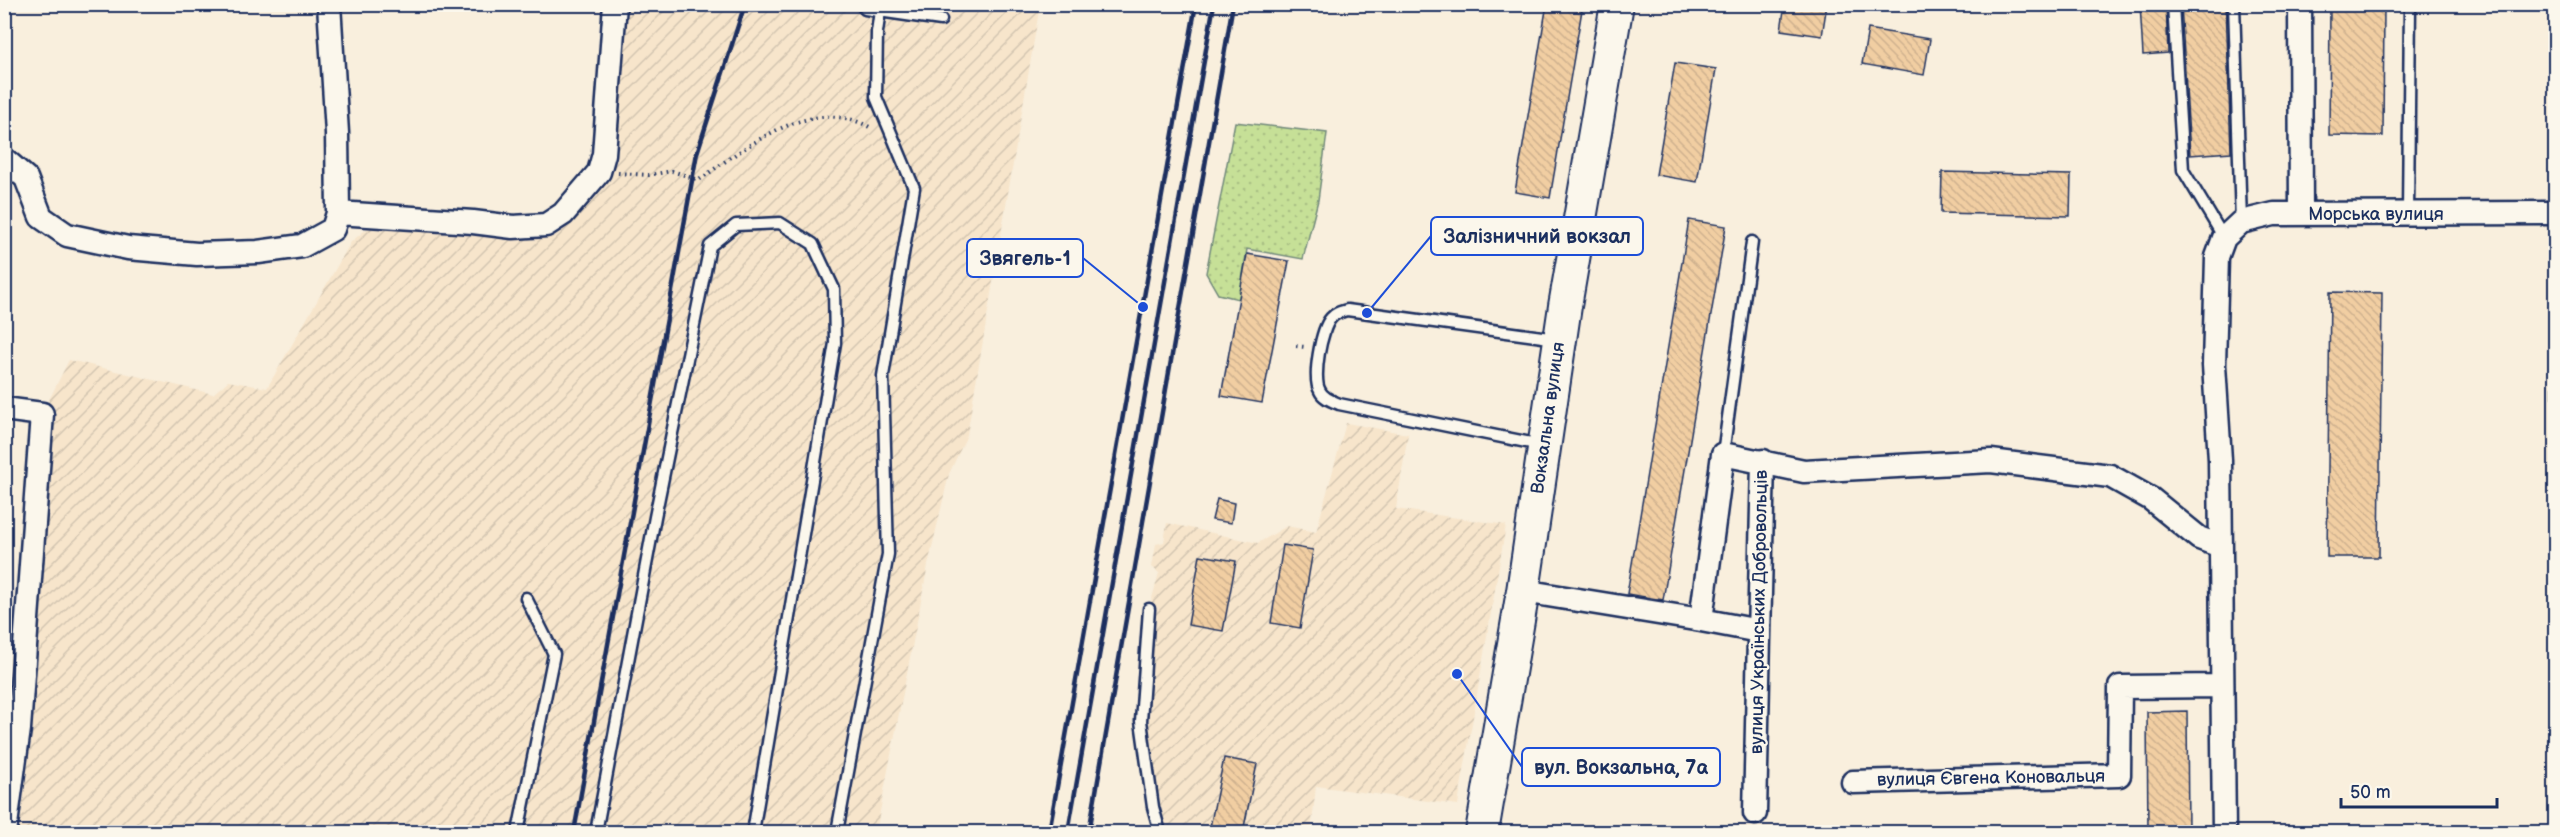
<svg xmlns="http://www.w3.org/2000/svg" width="2560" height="837" font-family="'Balsamiq Sans',sans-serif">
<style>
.industrial{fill:url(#industrial-furrows)}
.grass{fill:#c6e097;stroke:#70887a;stroke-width:1.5}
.park{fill:url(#park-dots);stroke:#70887a;stroke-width:1.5}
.building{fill:url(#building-back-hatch);stroke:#1b2f5e;stroke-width:1.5}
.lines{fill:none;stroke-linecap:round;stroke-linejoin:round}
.lane-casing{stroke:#1b2f5e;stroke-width:15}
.street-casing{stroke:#1b2f5e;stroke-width:27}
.secondary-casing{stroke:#1b2f5e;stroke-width:36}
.path{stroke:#1b2f5e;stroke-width:4;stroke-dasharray:1.5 4.5;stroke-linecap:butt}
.lane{stroke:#fbf7ec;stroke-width:10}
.street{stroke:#fbf7ec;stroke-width:22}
.secondary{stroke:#fbf7ec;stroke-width:32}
.rail{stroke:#1b2f5e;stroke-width:4.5}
.labels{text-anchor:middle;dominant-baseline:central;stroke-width:4.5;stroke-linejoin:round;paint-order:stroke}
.street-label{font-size:18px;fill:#1b2f5e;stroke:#fbf7ec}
.leader{fill:none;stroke:#1d4ed8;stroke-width:2}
.callout-dot{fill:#1d4ed8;stroke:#fbf7ec;stroke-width:2}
.callout{fill:#fbf7ec;stroke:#1d4ed8;stroke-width:2}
.callout-label{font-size:20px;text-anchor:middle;font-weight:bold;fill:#1b2f5e}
</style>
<defs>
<pattern id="industrial-furrows" width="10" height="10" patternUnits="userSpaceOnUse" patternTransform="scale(1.5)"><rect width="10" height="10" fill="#f7e5cb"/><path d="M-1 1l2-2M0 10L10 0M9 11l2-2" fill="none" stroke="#d3c5b1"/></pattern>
<pattern id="park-dots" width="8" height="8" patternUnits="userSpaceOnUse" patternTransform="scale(1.5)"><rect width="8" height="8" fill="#c6e097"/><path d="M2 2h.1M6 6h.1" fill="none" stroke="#aac085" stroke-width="1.8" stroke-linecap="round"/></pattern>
<pattern id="building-back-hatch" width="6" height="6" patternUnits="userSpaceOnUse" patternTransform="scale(1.5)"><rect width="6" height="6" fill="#f1cea2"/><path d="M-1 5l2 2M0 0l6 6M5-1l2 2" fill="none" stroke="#ceb18e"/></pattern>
</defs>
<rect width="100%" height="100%" fill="#f9efdd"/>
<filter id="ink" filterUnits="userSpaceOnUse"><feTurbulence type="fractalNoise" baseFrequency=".0167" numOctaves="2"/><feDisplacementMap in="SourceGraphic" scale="12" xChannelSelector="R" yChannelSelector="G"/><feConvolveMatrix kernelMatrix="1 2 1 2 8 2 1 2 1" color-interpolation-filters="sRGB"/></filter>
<g filter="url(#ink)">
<path class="industrial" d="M615,5h425l-73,430 -18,39 -21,91 -52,267h-871l37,-418 27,-54 144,34 15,-13 39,7 84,-146 31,-26 164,9 53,-53z
M1346,423l62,11 -12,75 110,16 -48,280 -142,-19 -5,46h-151l-19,-111 8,-112 10,-36 -7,-6 4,-23 8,-2 3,-19 91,20 29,-17 29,6z"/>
<path class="grass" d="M2554,231h2l-1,324h-3z"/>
<path class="park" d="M1235,122l92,11 -9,67 -15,59 -56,-10 -8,50 -21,-5 -12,-21z"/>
<path class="building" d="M1547,4h36l-33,194 -35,-6z
M1785,4h42l-5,32 -41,-6z
M2140,4h26l2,49 -25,2z
M2181,4h45l5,148 -41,3z
M2330,4l54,1 -1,131 -54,-1z
M1868,29l62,10 -6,36 -62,-11z
M1675,63l41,6 -19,113 -41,-7z
M1942,172l129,3 -1,41 -129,-3z
M1689,220l37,6 -63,374 -36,-6z
M1247,254l42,7 -27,142 -41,-7z
M2330,292l52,1 -3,264h-52z
M1217,499l17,4 -3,20 -19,-3z
M1283,545l30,5 -13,78 -29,-5z
M1200,555l36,6 -13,70 -35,-6z
M2187,711l1,121h-40l-1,-120z
M1224,758l33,6 -14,68h-34z"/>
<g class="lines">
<defs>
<path id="lane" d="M861,4l4,5 76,11
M2173,4l10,166 41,68
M2234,4l7,218
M2408,214l2,-210
M1541,445l-202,-41c-7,-3 -16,-6 -19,-13 -8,-12 1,-62 11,-73 4,-5 9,-6 16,-8l210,29
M1723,454l29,-212
M1149,609l-8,112 12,86 7,25
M518,832l36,-178 -28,-56
M596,832l59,-315 55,-271 26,-21 44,-2 33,21 21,45 1,54 -82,489
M837,832l51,-278 -5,-178 31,-188 -38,-91 1,-65 4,-28"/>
<path id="street" d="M2300,4l1,210
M4,159l22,19 15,39 26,18 61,13 69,6 61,-2 44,-6 31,-17 5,-16 -1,-80 -8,-129
M338,213l135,9 40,5 33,-2 17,-11 36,-42 5,-18 11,-150
M4,409l38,5 -23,315 -14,103
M1523,591l178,29 22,-166 81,17 187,-10 119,15 41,23 48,39 21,8
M1701,620l58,11
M1853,782l266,-7 1,-88 101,-1
M1755,813l8,-352
M2224,832l-4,-372 -6,-95 3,-108 7,-19 17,-16 33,-8 282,-1"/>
<path id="secondary" d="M1482,832l41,-241 42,-285 52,-302"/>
</defs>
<use href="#lane" class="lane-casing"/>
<use href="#street" class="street-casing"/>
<use href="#secondary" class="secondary-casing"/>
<path class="path" d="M618,173l31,2 23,-4 27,9c47,-33 113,-87 172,-52
M1296,346l9,1"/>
<use href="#lane" class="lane"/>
<use href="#street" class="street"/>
<use href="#secondary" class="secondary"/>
<path class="rail" d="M574,832l123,-679 48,-149
M1049,832l147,-828
M1068,832l146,-828
M1089,832l144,-828"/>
</g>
</g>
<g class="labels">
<g class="street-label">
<text x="2376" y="214">Морська вулиця</text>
<text transform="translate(1548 418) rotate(-82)">Вокзальна вулиця</text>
<text transform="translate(1759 612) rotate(-89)">вулиця Українських Добровольців</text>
<text transform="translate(1991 778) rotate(-1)">вулиця Євгена Коновальця</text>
</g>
</g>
<path class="leader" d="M1367 313L1431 236M1143 307L1083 258M1457 674L1522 767"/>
<g class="callout-dot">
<circle cx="1367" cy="313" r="6"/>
<circle cx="1143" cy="307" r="6"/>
<circle cx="1457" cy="674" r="6"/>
</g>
<g class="callout">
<rect x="1431" y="217" width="212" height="38" rx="6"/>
<rect x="967" y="239" width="116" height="38" rx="6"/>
<rect x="1522" y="748" width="198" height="38" rx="6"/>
</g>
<g class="callout-label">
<text x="1537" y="243">Залізничний вокзал</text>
<text x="1025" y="265">Звягель-1</text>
<text x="1621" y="774">вул. Вокзальна, 7а</text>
</g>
<rect width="2560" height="837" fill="none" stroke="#fbf7ec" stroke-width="24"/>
<rect x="12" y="12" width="2536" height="813" fill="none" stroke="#1b2f5e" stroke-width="2" filter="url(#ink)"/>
<path d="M2341 798v9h156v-9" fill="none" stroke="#1b2f5e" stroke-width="3"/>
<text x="2350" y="798" font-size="18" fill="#1b2f5e" stroke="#fbf7ec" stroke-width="4.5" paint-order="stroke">50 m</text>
</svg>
